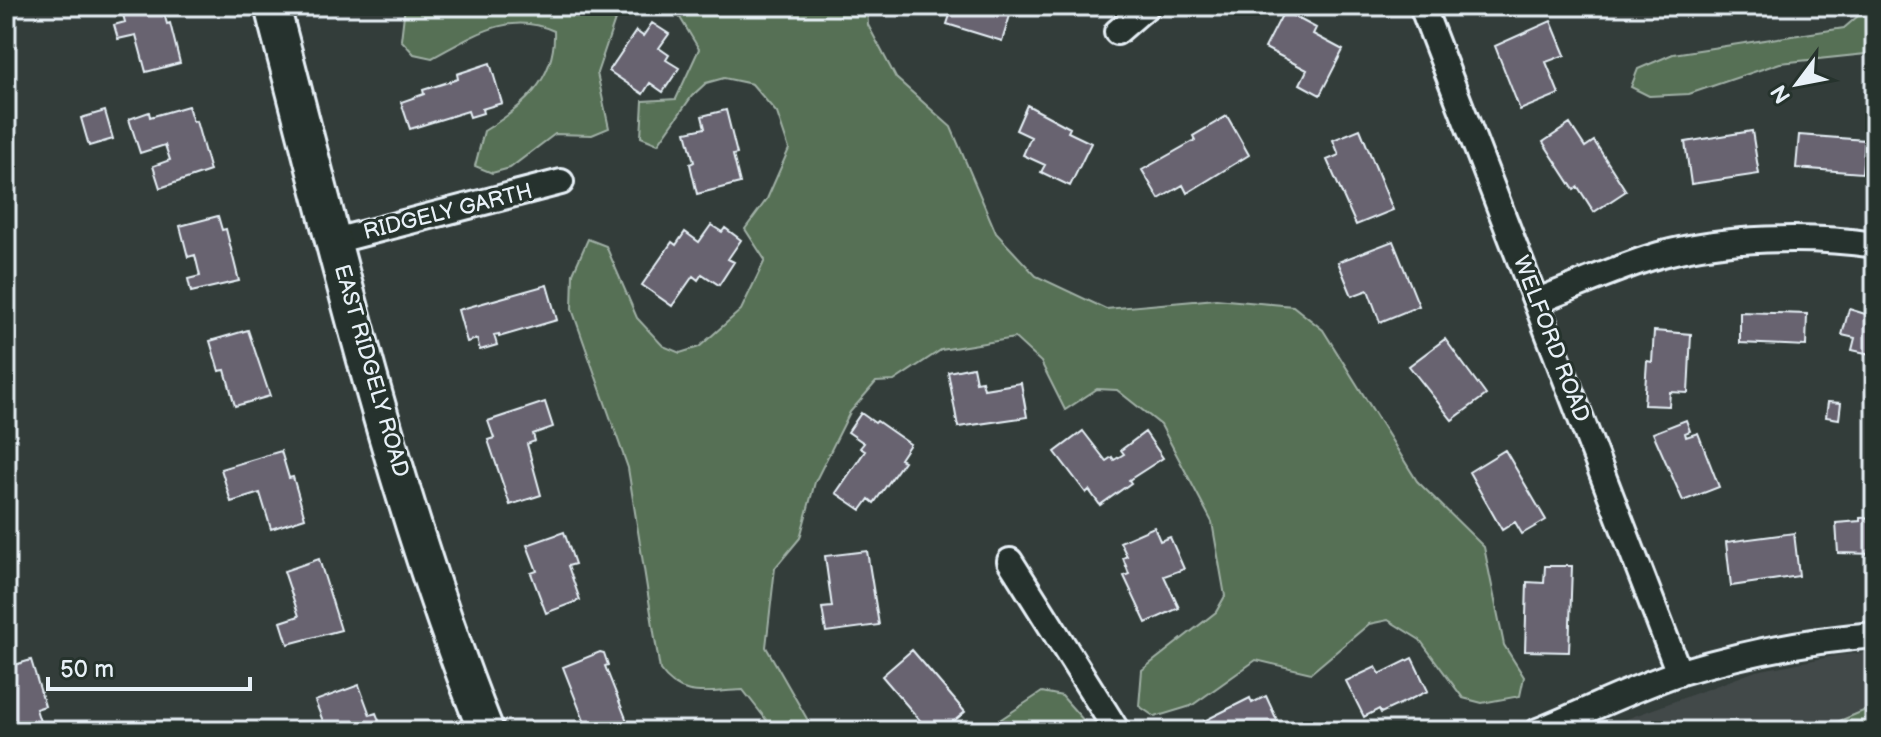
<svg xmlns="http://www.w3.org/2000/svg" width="1881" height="737" font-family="'Balsamiq Sans',sans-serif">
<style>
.built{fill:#43494a}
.green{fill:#577055;stroke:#a0b0a6;stroke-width:2}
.building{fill:#676470;stroke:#e8f1f8;stroke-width:2}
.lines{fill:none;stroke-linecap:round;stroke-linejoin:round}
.street-casing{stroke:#e8f1f8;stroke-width:30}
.secondary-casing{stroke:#e8f1f8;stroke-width:40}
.street{stroke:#26332d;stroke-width:24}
.secondary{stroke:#26332d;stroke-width:34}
.labels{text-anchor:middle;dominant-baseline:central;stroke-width:6;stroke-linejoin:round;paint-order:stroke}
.street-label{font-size:22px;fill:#e8f1f8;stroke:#26332d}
</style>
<rect width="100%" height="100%" fill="#333d3a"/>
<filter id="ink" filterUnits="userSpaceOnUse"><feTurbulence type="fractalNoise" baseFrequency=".0125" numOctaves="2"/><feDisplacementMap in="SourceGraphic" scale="16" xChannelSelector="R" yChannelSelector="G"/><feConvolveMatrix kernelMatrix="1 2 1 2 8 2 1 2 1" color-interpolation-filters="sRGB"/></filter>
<g filter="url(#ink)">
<path class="built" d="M1875,652v79h-281l162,-60 84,-16z"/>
<path class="green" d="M405,6h231l-20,11 -19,56 12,55 -17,7 -37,-1 -45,34 -18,5 -17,-7 9,-35c38,-23 72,-51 70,-100 -46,-21 -82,6 -122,27l-18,-4 -13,-14z
M673,6h194l1,19 28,53 55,49 45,106 40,43 70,33 110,-10 77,7 30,24 94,151 67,66 20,98 20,32 -4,19 -38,7 -19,-5 -43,-58 -32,-20 -19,4 -58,49 -55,-13 -65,46 -36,11 -16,-11 3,-36 74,-58 9,-16 -13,-74 -51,-97 -44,-35 -20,-1 -32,21 -24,-48 -26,-24 -74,12 -47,31 -18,1 -26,30 -35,70 -15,56 -25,30 -9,79 48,84h-39l-32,-41c-35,1 -61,11 -83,-20l-32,-202 -56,-159 1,-36 15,-34 18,7 31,72 26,28 17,7 19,-6 42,-37 24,-50 -20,-31 22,-30 22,-50 -12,-36 -25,-29 -28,-6 -18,5 -14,13 -34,48 -17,-7 2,-36 33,-2 23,-50z
M1862,6h13v47l-95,10 -91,31 -40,2 -18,-9 7,-18 35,-15 171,-26 14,-12z
M1042,692l20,4 31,35h-110z
M1875,706v25h-59z"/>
<path class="building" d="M162,6l5,18 3,-1 10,40 -34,9 -10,-37 -18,4 -4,-14 11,-3 -4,-15z
M953,6h60l-11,35 -55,-17z
M1755,6h24v4l-24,1z
M1284,11l32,17 -3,6 30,16 -23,45 -20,-11 7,-14 -42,-22z
M1551,21l14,34 -19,7 13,32 -39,16 -25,-64z
M652,23l17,11 -10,14 10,7 -3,5 13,8 -16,24 -13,-9 -7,11 -34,-23 27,-40 7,5z
M490,63l12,40 -20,6 1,4 -13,4 -2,-6 -58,18 -9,-27 23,-8 -1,-4 35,-11 -1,-5z
M1027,105l43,23 -2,4 23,11 -21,43 -29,-14 4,-7 -22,-10 8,-18 -15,-7z
M188,106l5,16 3,-1 14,50 -50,17 -7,-22 17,-6 -5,-15 -25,8 -11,-34 20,-7 1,5z
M726,110l11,44 -4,1 7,28 -43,11 -7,-30 4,-2 -8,-30 19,-4 -3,-12z
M105,111l8,28 -24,7 -8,-28z
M1227,116l22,39 -62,38 -4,-8 -24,14 -17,-29 53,-30 -2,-4z
M1570,124l15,23 9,-6 32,50 -32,21 -16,-25 -4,3 -31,-48z
M1360,129l33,81 -37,15 -29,-65 12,-5 -6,-15z
M1752,131l7,43 -68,10 -6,-42z
M1799,135l66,5 -3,33 -66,-5z
M218,216l4,14 4,-1 13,52 -48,11 -3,-13 12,-3 -5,-21 -7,2 -8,-31z
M711,225l11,7 3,-4 16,12 -13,19 6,3 -15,23 -17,-11 -4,6 -5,-4 -21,30 -30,-21 30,-43 4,3 9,-13 14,10z
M1393,241l26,65 -39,16 -12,-32 -16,6 -14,-34z
M547,285l10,35 -58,17v-3l-5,1 3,10 -17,5 -3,-11 -10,3 -9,-32z
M1849,309l26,8v38l-23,-5 3,-12 -13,-3z
M1740,312l67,2 -1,32 -66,-3z
M248,330l22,66 -35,10 -10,-36 -6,1 -9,-30z
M1654,331l37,3 -3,59 -18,-1 -1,14 -25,-1 3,-44 5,1z
M1445,339l41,56 -34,25 -43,-54z
M973,367l3,15 6,-1 2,8 37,-6 6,34 -69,10 -10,-55z
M545,402l8,25 -20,7 2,7 -8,3 14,51 -31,10 -22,-65 6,-2 -6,-17z
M1828,402l13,1 -2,16 -13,-2z
M861,413l14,10 2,-2 33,23 -10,15 4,2 -30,42 -5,-4 -8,11 -25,-17 29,-42 -5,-3 4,-5 -16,-11z
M1686,420l4,11 -5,2 1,4 12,-4 21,54 -36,14 -30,-68z
M1083,431l23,30 6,-4 2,3 10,-6 -3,-4 24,-18 18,26 -34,22 2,3 -31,22 -11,-15 -3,3 -31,-41z
M1505,450l41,70 -24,14 -7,-12 -13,8 -33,-58z
M281,451l8,27 4,-1 12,41 -34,11 -11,-36 -29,9 -10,-33z
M1875,517v37l-37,-1 -2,-30 24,-2v-3z
M1154,527l6,14 10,-4 14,32 -20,7 15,32 -33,15 -22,-47 5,-2 -6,-16 4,-2 -7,-14z
M564,532l11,32 -7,2 12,34 -34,13 -15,-40 6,-2 -10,-26z
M1794,533l5,43 -68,10 -5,-44z
M867,551l12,74 -53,7 -4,-24 10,-1 -7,-51z
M319,559l22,71 -53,14 -7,-22 18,-6 -15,-45z
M1545,566h27l-3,86 -44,-1 2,-69 17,1z
M912,650l53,62 -23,19h-13l-47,-55z
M600,652l4,1 4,12 -3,1 26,65h-43l-25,-64z
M1412,658l16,33 -47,22 -2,-4 -15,8 -18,-36 30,-14 4,7z
M31,660l14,46 -9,3 7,22h-37v-47l7,-2 -5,-15z
M359,685l11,30 6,-2 7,18h-56l-12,-30z
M1266,696l16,35h-73l-5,-10 46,-23 2,5z"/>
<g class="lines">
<defs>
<path id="street" d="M1422,6l257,667
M1117,32l30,-26
M334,241l227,-59
M1537,301c40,-15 81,-34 122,-46 65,-18 150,-20 216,-10
M1010,561l107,170
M1538,731c47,-19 95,-43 143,-59 63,-19 128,-32 194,-37"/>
<path id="secondary" d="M272,6c64,243 121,491 214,725"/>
</defs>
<use href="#street" class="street-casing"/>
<use href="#secondary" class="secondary-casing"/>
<use href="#street" class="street"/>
<use href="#secondary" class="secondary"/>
</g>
</g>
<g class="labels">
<g class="street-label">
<text transform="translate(448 212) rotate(-14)">RIDGELY GARTH</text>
<text transform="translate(1551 339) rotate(69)">WELFORD ROAD</text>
<text transform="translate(371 371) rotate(74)">EAST RIDGELY ROAD</text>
</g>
</g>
<rect width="1881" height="737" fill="none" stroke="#26332d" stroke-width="32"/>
<rect x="16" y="16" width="1849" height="705" fill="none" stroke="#e8f1f8" stroke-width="3" filter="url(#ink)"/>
<g transform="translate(1797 84) rotate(238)" stroke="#26332d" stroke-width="6" paint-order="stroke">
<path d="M0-6L14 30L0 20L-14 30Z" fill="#e8f1f8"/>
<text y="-12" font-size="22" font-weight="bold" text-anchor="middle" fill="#e8f1f8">N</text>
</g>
<path d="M48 677v12h202v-12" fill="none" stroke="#e8f1f8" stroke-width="4"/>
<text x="60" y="677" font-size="24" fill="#e8f1f8" stroke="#26332d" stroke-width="6" paint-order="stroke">50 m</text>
</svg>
